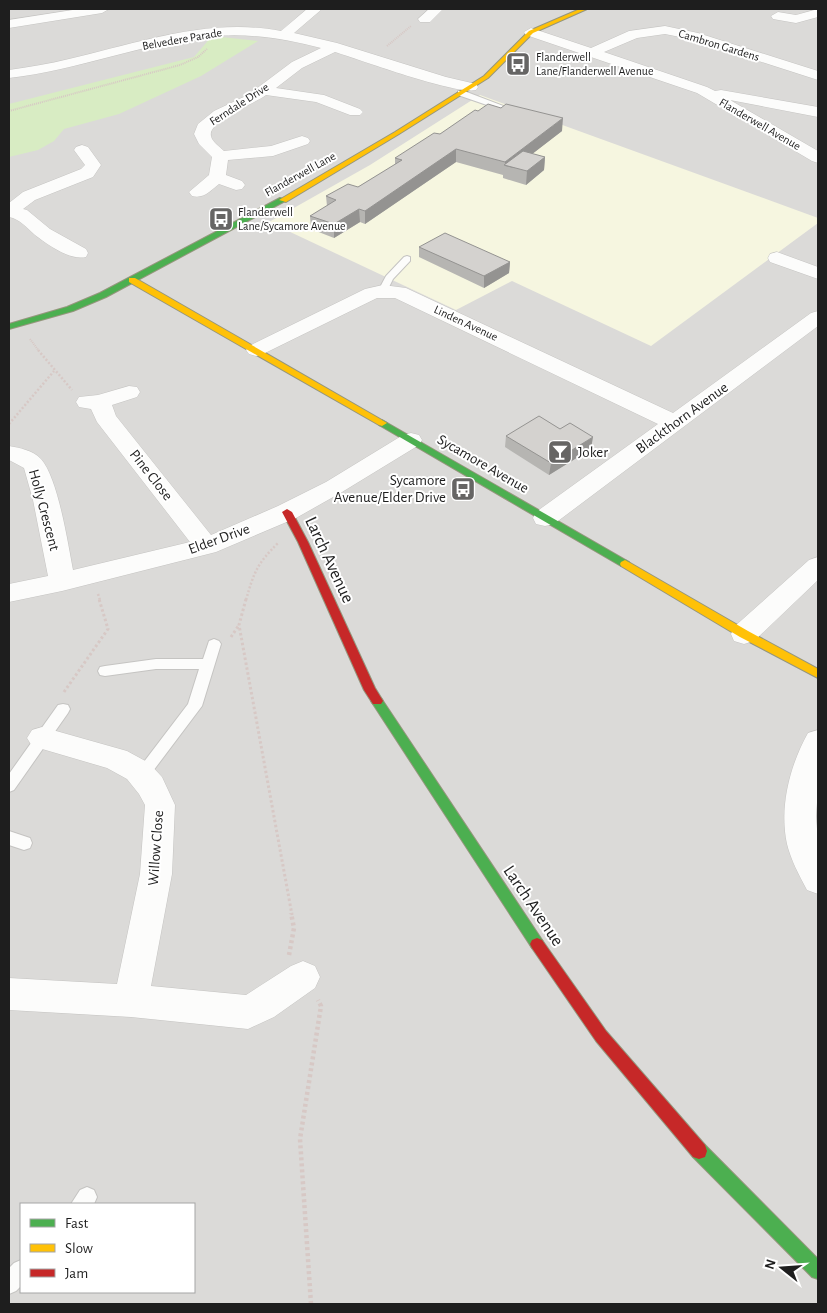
<svg xmlns="http://www.w3.org/2000/svg" width="827" height="1313" font-family="'Alegreya Sans',sans-serif">
<style>
.residential{fill:#dbdad8;fill-rule:evenodd}
.education{fill:#f6f6e0}
.grass{fill:#d8ecc3}
.lines{fill:none;stroke-linecap:round;stroke-linejoin:round}
.lane-casing{stroke:#c5c4c2;stroke-width:2}
.street-casing{stroke:#c5c4c2;stroke-width:1}
.fast-casing{stroke:#95967d;stroke-width:2}
.slow-casing{stroke:#95967d;stroke-width:2}
.jam-casing{stroke:#95967d;stroke-width:2}
.path-far3{stroke:#d7c8c5;stroke-width:2;stroke-dasharray:1 1;stroke-linecap:butt}
.path-far2{stroke:#d7c8c5;stroke-width:2.5;stroke-dasharray:2 2;stroke-linecap:butt}
.path-far1{stroke:#d7c8c5;stroke-width:3;stroke-dasharray:2.5 2.5;stroke-linecap:butt}
.path{stroke:#d7c8c5;stroke-width:4.5;stroke-dasharray:3 3;stroke-linecap:butt}
.lane{fill:#fcfcfb;fill-rule:evenodd}
.street{fill:#fcfcfb;fill-rule:evenodd}
.fast{fill:#4caf50;fill-rule:evenodd}
.slow{fill:#ffc107;fill-rule:evenodd}
.jam{fill:#c62828;fill-rule:evenodd}
.wall{fill:#b6b5b2}
.shaded-wall{fill:#949391}
.building{fill:#d4d2cf;stroke:#949391}
.labels{text-anchor:middle;dominant-baseline:central;stroke-width:4;stroke-linejoin:round;paint-order:stroke}
.far-street-label{font-size:12px;fill:#1e1e1e;stroke:#fff}
.far-poi-label{font-size:12px;fill:#1e1e1e;stroke:#fff;text-anchor:start}
.street-label{font-size:15px;fill:#1e1e1e;stroke:#fff}
.poi-label{font-size:15px;fill:#1e1e1e;stroke:#fff;text-anchor:start}
.near-street-label{font-size:18px;fill:#1e1e1e;stroke:#fff}
</style>
<rect width="100%" height="100%" fill="#eceae6"/>
<path class="residential" d="M9,9h809v1295h-809zM21,1204h173v88h-173z"/>
<path class="education" d="M480,95l338,123v5l-167,123 -139,-65 -56,29 -187,-88 101,-57z"/>
<path class="grass" d="M212,36l46,5 -57,35 -82,38 -55,15 -10,12 -16,9 -29,7v-53l185,-47z"/>
<g class="lines">
<defs>
<path id="lane" d="M458,91h6l50,19 -7,2 -49,-17z
M407,256l3,1v4l-17,18 -7,14h-6l-2,-2 8,-15 18,-19z
M214,639l5,2 2,3 -19,62 -55,73 -5,2 -5,-2 -3,-4 3,-4 51,-67 11,-35h-43l-51,7 -5,-1 -2,-4 2,-4 5,-1 51,-7h47l6,-18z
M63,704l5,1 2,4 -2,4 -54,77 -5,2v-18l49,-69z
M9,831l21,7 2,5 -2,5 -6,2 -15,-5z
M87,1187l7,3 3,7 -3,7h-23l9,-14z
M21,1260v26l-5,5 -7,3v-26l5,-5z"/>
<path id="street" d="M79,9h30l-7,4 -93,15v-8z
M307,9h15l-28,24 43,10 109,34 30,7 2,3 -2,3c-20,5 -115,-30 -141,-38l-33,16 -26,20 48,7 36,14 3,3 -3,3h-10l-34,-13 -50,-7c-10,8 -59,26 -55,41 1,6 9,11 13,15l47,-5 31,-10 6,2 2,3 -2,3 -35,12 -45,4 -2,15 16,6 3,4 -3,4 -6,1 -17,-6c-9,7 -15,15 -27,12l-3,-4 20,-17 3,-18 -13,-13 -5,-10 4,-10 16,-13 34,-16 44,-33 29,-14c-34,-9 -70,-15 -106,-12 -70,6 -136,34 -206,42v-8c20,-3 40,-6 60,-11 69,-16 140,-42 212,-28z
M429,9h14l-13,13h-10l-2,-3z
M818,9v8l-22,6 -23,-4 -2,-3 7,-4 18,3z
M665,26l33,7 120,38v9l-128,-41 -25,-5 -28,4 -33,14 103,35 8,4 6,-1 97,17v10l-88,-17 88,51v12l-6,-2 -115,-68 -171,-58 -2,-3 7,-4 60,20 38,-17z
M82,145l6,2 13,18 -8,12 -58,23 -12,9 4,1 23,19 36,20 2,4 -2,4c-16,4 -39,-13 -51,-22 -8,-7 -15,-16 -26,-18v-14l14,-11 58,-23 4,-4 -11,-15 2,-3z
M777,252l41,15v12l-48,-17 -2,-4 2,-4z
M383,285l23,3 267,125 138,-100 7,-2v15l-264,198 -9,2 -9,-2 -3,-6 3,-6 122,-88 -263,-126h-18l-114,56 -7,2 -7,-2 -3,-4 3,-4 116,-57z
M129,386l8,1 3,5 -3,5 -25,8 4,11 95,119 67,-29 48,-24 77,-47 8,-2 8,2 3,5 -3,5 -77,47 -46,26 -80,34 -154,39 -53,11v-18l39,-8 -15,-76 -9,-32 -15,-8v-14c10,2 24,4 32,13 17,19 27,85 32,111l117,-28 -93,-120 -6,-13 -12,-2 -3,-5 3,-5 19,-2z
M818,557v23l-64,61 -10,3 -10,-3 -3,-7 3,-7 75,-67z
M42,727l85,24 22,12 13,14 13,28 -3,69 -21,112 95,9 45,-29 12,-5 12,5 5,11 -5,11 -41,29 -26,12 -117,-12 -122,-7v-32l108,6 23,-110 5,-69 -6,-11 -12,-15 -20,-11 -75,-22 -5,-8 5,-8z
M818,730v59l-2,27 2,26v52l-11,-4c-8,-15 -16,-30 -20,-46 -8,-37 3,-79 21,-111z"/>
<path id="fast" d="M280,198l7,2 -181,97 -33,14 -64,18v-5l58,-17 33,-14z
M382,420l247,142 1,2 -1,2h-8l-242,-141v-4z
M377,697l4,1 161,242 2,4 -2,4 -5,2 -5,-2 -159,-244 -2,-3 2,-3z
M699,1143l6,2 113,114v20l-6,-2 -119,-120 -2,-6 2,-6z"/>
<path id="slow" d="M580,9h7l-54,24 -45,45 -89,56 -113,68 -7,-2 116,-68 89,-56 45,-45z
M129,278h6l252,145 -5,3 -3,-1 -250,-143z
M625,560l123,71 70,38v9l-78,-41 -119,-71 -1,-2 1,-2z"/>
<path id="jam" d="M287,509l5,3 16,30 67,146 8,13 -2,3h-8l-9,-14 -66,-148 -16,-30z
M537,938l5,2 64,91 99,114 2,6 -2,6 -6,2 -6,-2 -97,-116 -64,-93 -2,-4 2,-4z"/>
</defs>
<use href="#lane" class="lane-casing"/>
<use href="#street" class="street-casing"/>
<use href="#fast" class="fast-casing"/>
<use href="#slow" class="slow-casing"/>
<use href="#jam" class="jam-casing"/>
<path class="path-far3" d="M387,46l24,-20
M9,111l171,-46 18,-8 9,-8
M30,339l9,12"/>
<path class="path-far2" d="M38,350l34,40
M9,424l45,-53
M98,594l2,6
M246,600c8,-28 11,-36 32,-57"/>
<path class="path-far1" d="M246,599l-7,26 53,290
M231,637l8,-12
M64,692l44,-63 -9,-30"/>
<path class="path" d="M289,955l5,-27 -3,-15
M311,1304l-11,-165 21,-133 -3,-6"/>
<use href="#lane" class="lane"/>
<use href="#street" class="street"/>
<use href="#fast" class="fast"/>
<use href="#slow" class="slow"/>
<use href="#jam" class="jam"/>
</g>
<path class="wall" d="M478,111l84,20 -30,23 13,3 -1,13 -18,15 -23,-7v-3l-47,-13 -91,62 -5,-2 -26,16 -23,-9 -1,-13 17,-10 -1,-10 32,-9 37,-22v-7l45,-24z
M419,247l91,15 -1,11 -25,15 -65,-31z
M506,436l85,13 -42,26 -44,-28z"/>
<path class="shaded-wall" d="M563,118l-1,13 -48,37 -9,-2v-4z
M456,149v13l-91,62v-13z
M545,157l-1,13 -18,15 1,-14z
M359,209l1,13 -26,16v-14z
M510,262l-1,11 -25,15v-12z
M593,437l-2,12 -42,26 2,-12z"/>
<path class="building" d="M488,104l13,4 5,-4 57,14 -58,44 -49,-13 -91,62 -6,-2 -25,15 -24,-8 26,-16 -10,-4 22,-12 10,3 44,-27 -7,-2 39,-25 6,1 35,-24 3,1z
M523,151l22,6 -18,14 -23,-6z
M445,233l65,29 -26,14 -65,-29z
M539,416l21,13 10,-6 23,14 -42,26 -45,-27z"/>
<defs>
<symbol id="bus-square" viewBox="-11 -11 22 22"><rect x="-9" y="-9" width="18" height="18" rx="4" fill="#666564" stroke="#fff"/><path d="M-5-6H5V4H4V6H2V4H-2V6H-4V4H-5ZM-3.5-4V0h7V-4ZM-3.5 1.2v1.5H-2V1.2ZM2 1.2v1.5H3.5V1.2Z" fill="#fff"/></symbol>
<symbol id="bar-square" viewBox="-11 -11 22 22"><rect x="-9" y="-9" width="18" height="18" rx="4" fill="#666564" stroke="#fff"/><path d="M-6-5H6L.8 .8V4.5H3.5V6h-7V4.5H-.8V.8Z" fill="#fff"/></symbol>
</defs>
<g fill-rule="evenodd">
<use href="#bus-square" x="504" y="50" width="28" height="28"/>
<use href="#bus-square" x="207" y="205" width="28" height="28"/>
<use href="#bar-square" x="546" y="438" width="28" height="28"/>
<use href="#bus-square" x="449" y="475" width="28" height="28"/>
</g>
<g class="labels">
<g class="far-street-label">
<text transform="translate(182 39) rotate(-10)">Belvedere Parade</text>
<text transform="translate(719 45) rotate(17)">Cambron Gardens</text>
<text transform="translate(239 104) rotate(-33)">Ferndale Drive</text>
<text transform="translate(760 124) rotate(30)">Flanderwell Avenue</text>
<text transform="translate(300 174) rotate(-29)">Flanderwell Lane</text>
<text transform="translate(466 323) rotate(25)">Linden Avenue</text>
</g>
<g class="far-poi-label">
<text x="536" y="57">Flanderwell<tspan x="536" dy="14">Lane/Flanderwell Avenue</tspan></text>
<text x="238" y="212">Flanderwell<tspan x="238" dy="14">Lane/Sycamore Avenue</tspan></text>
</g>
<g class="street-label">
<text transform="translate(682 418) rotate(-36)">Blackthorn Avenue</text>
<text transform="translate(483 464) rotate(30)">Sycamore Avenue</text>
<text transform="translate(151 475) rotate(52)">Pine Close</text>
<text transform="translate(44 510) rotate(75)">Holly Crescent</text>
<text transform="translate(219 539) rotate(-20)">Elder Drive</text>
<text transform="translate(156 848) rotate(-86)">Willow Close</text>
</g>
<g class="poi-label">
<text x="578" y="452">Joker</text>
<text x="446" y="480" text-anchor="end">Sycamore<tspan x="446" dy="17">Avenue/Elder Drive</tspan></text>
</g>
<g class="near-street-label">
<text transform="translate(329 560) rotate(65)">Larch Avenue</text>
<text transform="translate(533 906) rotate(56)">Larch Avenue</text>
</g>
</g>
<rect width="827" height="1313" fill="none" stroke="#1e1e1e" stroke-width="20"/>
<rect x="20" y="1203" width="175" height="90" fill="#ffffff" stroke="#a5a5a5"/>
<rect x="30" y="1219" width="25" height="8" fill="#4caf50" stroke="#a5a5a5"/>
<text x="65" y="1228" font-size="15" fill="#1e1e1e">Fast</text>
<rect x="30" y="1244" width="25" height="8" fill="#ffc107" stroke="#a5a5a5"/>
<text x="65" y="1253" font-size="15" fill="#1e1e1e">Slow</text>
<rect x="30" y="1269" width="25" height="8" fill="#c62828" stroke="#a5a5a5"/>
<text x="65" y="1278" font-size="15" fill="#1e1e1e">Jam</text>
<g transform="translate(782 1268) rotate(287)" stroke="#ffffff" stroke-width="4" paint-order="stroke">
<path d="M0-4L9 19L0 12L-9 19Z" fill="#1e1e1e"/>
<text y="-8" font-size="14" font-weight="bold" text-anchor="middle" fill="#1e1e1e">N</text>
</g>
</svg>
